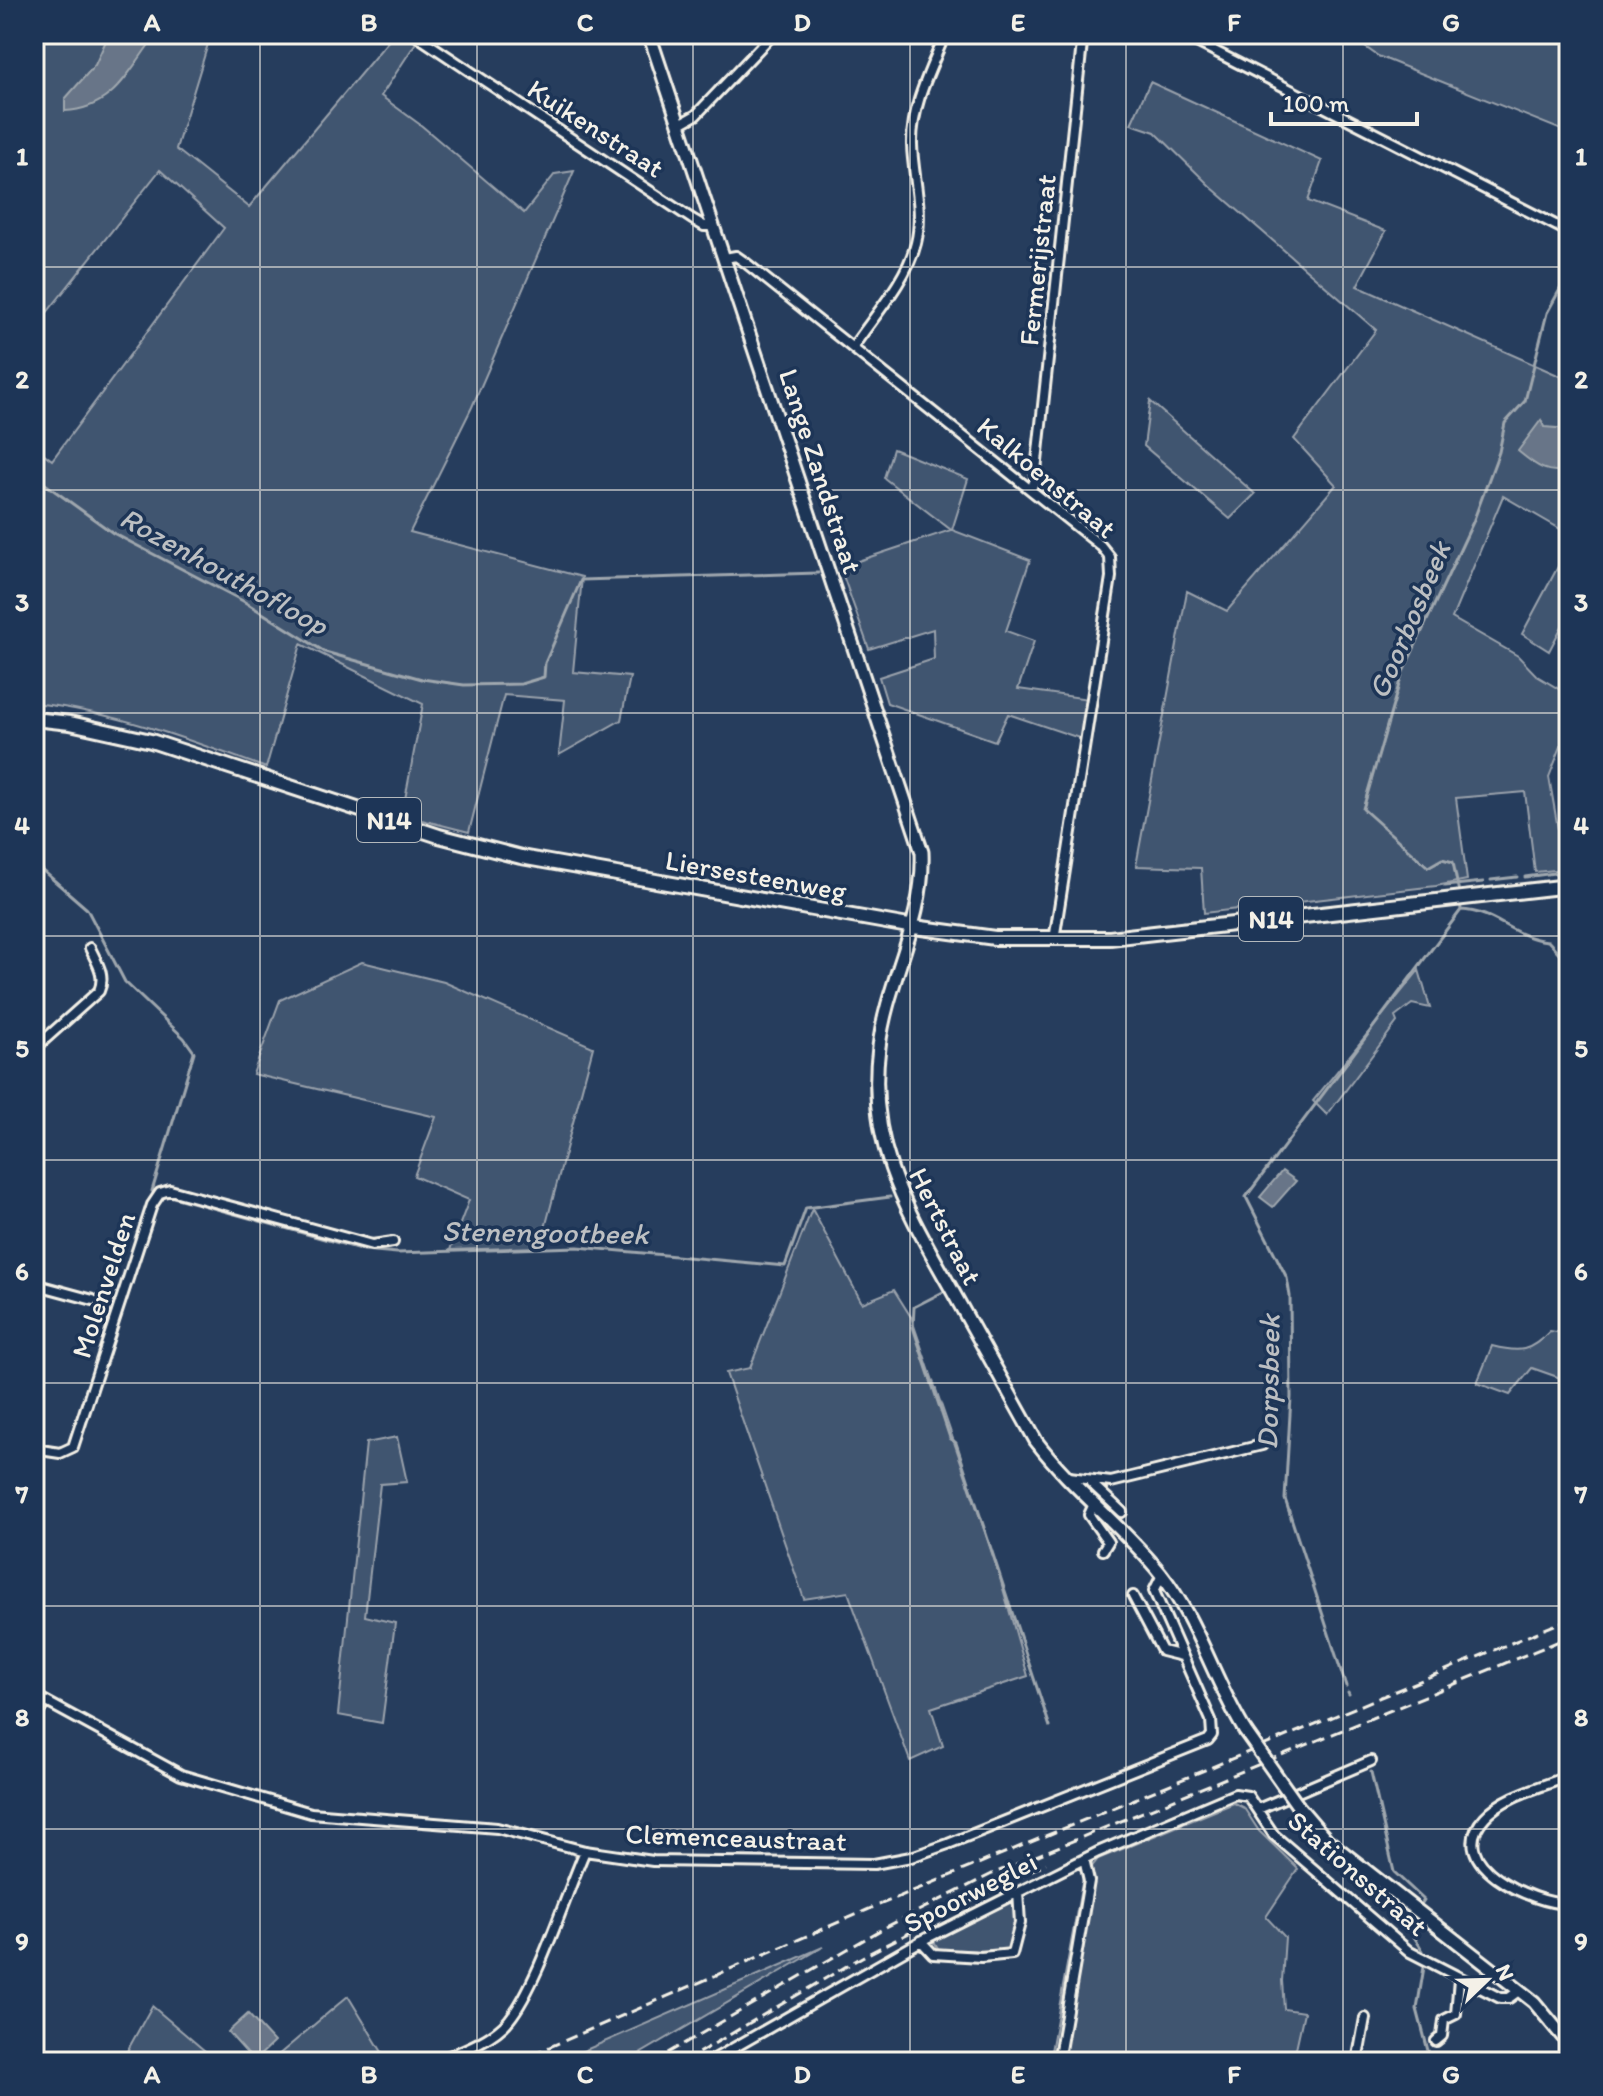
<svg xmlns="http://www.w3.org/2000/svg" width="1603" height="2096" font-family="Itim,sans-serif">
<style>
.green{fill:#40546f;stroke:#9aa2ac;stroke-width:2}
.water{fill:#677588;stroke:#9fa7ae;stroke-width:2}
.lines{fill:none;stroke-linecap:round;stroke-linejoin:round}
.stream{stroke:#9fa7ae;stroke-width:3}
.street-casing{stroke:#f4f1e8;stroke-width:14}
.secondary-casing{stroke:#f4f1e8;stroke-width:17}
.primary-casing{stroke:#f4f1e8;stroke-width:18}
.street{stroke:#1d3557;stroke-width:8}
.secondary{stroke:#1d3557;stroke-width:11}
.primary{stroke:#1d3557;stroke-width:12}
.rail{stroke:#f4f1e8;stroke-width:3;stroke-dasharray:12 6;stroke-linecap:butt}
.secondary-bridge-casing{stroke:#f4f1e8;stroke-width:17;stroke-linecap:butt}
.secondary-bridge{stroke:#1d3557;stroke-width:11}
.grid{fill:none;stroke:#f4f1e8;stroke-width:2;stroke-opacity:0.55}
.labels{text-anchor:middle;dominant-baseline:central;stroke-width:7;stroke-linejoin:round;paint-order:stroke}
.shield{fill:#1d3557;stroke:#b4b9bc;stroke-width:2}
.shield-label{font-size:26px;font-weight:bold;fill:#f4f1e8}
.street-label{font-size:28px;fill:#f4f1e8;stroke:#1d3557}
.water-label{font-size:30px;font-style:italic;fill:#bcbfc2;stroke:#1d3557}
.neatline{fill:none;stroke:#f4f1e8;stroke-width:3}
.grid-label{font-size:26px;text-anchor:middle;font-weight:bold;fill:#f4f1e8}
</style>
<rect width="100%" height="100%" fill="#263d5d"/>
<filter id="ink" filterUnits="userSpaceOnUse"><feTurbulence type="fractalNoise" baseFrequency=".0125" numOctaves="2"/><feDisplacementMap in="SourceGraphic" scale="16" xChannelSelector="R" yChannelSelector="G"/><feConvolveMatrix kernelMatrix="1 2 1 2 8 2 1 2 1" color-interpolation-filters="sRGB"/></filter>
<g filter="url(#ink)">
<path class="green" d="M34,34h177l-35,115 73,58 145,-173h15l8,7 -36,55 41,30 102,87 31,-39 19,-3 -102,236 -62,125 172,45 -9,95 57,5 -9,43 -62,35 6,-55 -61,-5 -35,137 -67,-17 21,-111 -122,-60 -35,124c-76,-28 -150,-56 -232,-65v-257l18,14 172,-232 -64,-58 -126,159z
M1347,34h222v99l-191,-77z
M1150,82l172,79 -14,40 78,30 -29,55 212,94v154l-66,-38 -51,122 66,38 19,20 25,15 7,10v25l-20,51 16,92 -30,3 -10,-80 -69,6 11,82 -31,6 -232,27 -3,-45 -65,-2 51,-275 40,20 109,-126 -42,-46 82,-109 -165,-143 -56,-55 -24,-8z
M1150,401l105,93 -25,25 -86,-73z
M893,449l75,30 -16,51 78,30 -24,71 28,10 -16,48 71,10 -7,40 -74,-25 -13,27 -108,-38 -8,-26 55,-18 -1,-30 -64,20 -29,-82 111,-37 -67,-52z
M1569,546v13l-6,12 6,4v38l-20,38 -27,-17z
M362,962l82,20 149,65 -53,200 -90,3 19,-50 -55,-24 22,-59 -183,-43 27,-74z
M1419,970l11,38 -18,-4 -17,13 2,5 -70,93 -14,-14z
M812,1209l50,94 32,-13 17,27 85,247 32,112 -97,32 12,38 -33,15 -62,-169 -44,7 -78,-226 24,-5z
M1550,1331l19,3v47l-37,-13 -22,27 -33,-12 15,-37c28,7 38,6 58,-15z
M397,1437l10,45 -27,2 -15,132 30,7 -13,100 -44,-8 28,-272z
M1234,1803l10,5 15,23 39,38 -32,48 19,20 -3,44 2,28 20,3 -11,50h-244l34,-184 15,-19z
M1011,1902l5,6c-3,14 2,33 -11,43l-66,-1 -4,-7 -6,-1z
M823,1947l-197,115h-68z
M348,1996l40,66h-118z
M152,2006l66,56h-97z"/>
<path class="water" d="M109,34h48c-28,35 -42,75 -92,77v-12l30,-34z
M1541,420l3,7 25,2v39c-21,9 -35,-4 -51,-17z
M1282,1171l14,10 -23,26 -13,-10z
M248,2014l26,28 -20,19 -26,-29z"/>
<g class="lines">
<path class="stream" d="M34,476l79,57 130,68 82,51 97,27 42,6 57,-1 23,-7 1,-14 36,-83 237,-7
M34,863l53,46 38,73 59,56 10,14 -42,139 3,2
M1525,877l44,-6
M1491,880l26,-3
M1445,886l38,-4
M1459,893l-6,-31 -11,-3 -14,8 -65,-58 39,-135 71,-152 26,-70 6,-29 20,-22 22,-88 22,-40
M1460,900l1,10c34,1 52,28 87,31l21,23
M166,1195l198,55 33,3 181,-6 207,19 21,-58 84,-11
M943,1292l-29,15 -1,20 37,111 6,5 94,284
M1346,1686l-61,-187 6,-102 -1,-101 -3,-18 -41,-81 215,-287
M1348,1692l1,2
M1371,1772l23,100 30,28 -2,3
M1411,1917l-5,7 17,27
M1424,1967l-7,42 14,53"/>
<defs>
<path id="street" d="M414,34l278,185 12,7h10
M1181,34l388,198
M680,124l16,-9 77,-81
M725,258l11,-2 10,7 355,283 9,11 1,20 -57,363
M853,347c21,-31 54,-67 63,-104 8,-32 -3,-66 -4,-98 -1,-39 19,-76 33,-111
M1031,489l4,-9 48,-446
M34,1049l65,-58c7,-16 -2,-28 -9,-43
M34,1284l59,16
M34,1449l26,4 13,-6 79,-242 8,-12 10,-3 202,55 21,-3
M1069,1477l42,5 151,-37
M1091,1483l31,29
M1094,1504l-5,11 19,27 -5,8
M1133,1596l29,55 20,5
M34,1695l147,80 130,38 186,15 88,23 68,10 221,3 37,-7 37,-13 260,-104 4,-5 -1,-15 -57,-129 8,-16
M34,1720l11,-18
M1569,1776c-27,11 -64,19 -84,41 -44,47 48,87 84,87
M1258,1809l113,-48
M921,1941l12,13 48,3 31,-3 8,-31 -2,-31
M1436,2041l6,-5 2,-16 12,-6 3,-35
M34,2049l18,13
M435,2062c24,-10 58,-22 74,-42 29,-36 56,-124 76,-169
M709,2062l212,-121 177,-89 137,-58 13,2 26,39 136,117 90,46h9l11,-8
M1058,2062l31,-181 -5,-22
M1357,2062l8,-44"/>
<path id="secondary" d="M649,34l273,818c3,70 -35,127 -43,195 -13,98 28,163 74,245 27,49 55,99 83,149 37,49 87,85 125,133 37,47 53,107 84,157
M1298,1806l29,34 207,162 35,42"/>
<path id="primary" d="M34,719l36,4 81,18 288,95 82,21 393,70 81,11h115l459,-52"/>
</defs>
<use href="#street" class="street-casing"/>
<use href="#secondary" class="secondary-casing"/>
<use href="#primary" class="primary-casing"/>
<use href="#street" class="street"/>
<use href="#secondary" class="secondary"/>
<use href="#primary" class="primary"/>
<path class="rail" d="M515,2062l352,-152 702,-291
M652,2062l234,-135 106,-53 577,-237
M683,2062l179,-105 184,-94"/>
<defs>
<path id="secondary-bridge" d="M1245,1731l53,75"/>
</defs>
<use href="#secondary-bridge" class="secondary-bridge-casing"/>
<use href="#secondary-bridge" class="secondary-bridge"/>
</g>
</g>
<path class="grid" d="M260,34v2028M477,34v2028M693,34v2028M910,34v2028M1126,34v2028M1343,34v2028M34,267h1535M34,490h1535M34,713h1535M34,936h1535M34,1160h1535M34,1383h1535M34,1606h1535M34,1829h1535"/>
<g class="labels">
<g class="shield">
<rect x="357" y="798" width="64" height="44" rx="6"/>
<rect x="1239" y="897" width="64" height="44" rx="6"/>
</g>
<g class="shield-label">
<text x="389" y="820">N14</text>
<text x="1271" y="919">N14</text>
</g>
<g class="street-label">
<text transform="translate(596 128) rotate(33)">Kuikenstraat</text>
<text transform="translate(1037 260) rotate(-84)">Fermerijstraat</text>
<text transform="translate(821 471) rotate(72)">Lange Zandstraat</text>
<text transform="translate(1047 477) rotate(40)">Kalkoenstraat</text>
<text transform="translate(756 875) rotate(10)">Liersesteenweg</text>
<text transform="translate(946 1226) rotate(63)">Hertstraat</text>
<text transform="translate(103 1285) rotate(-72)">Molenvelden</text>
<text transform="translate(736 1837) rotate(2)">Clemenceaustraat</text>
<text transform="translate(1358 1873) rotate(41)">Stationsstraat</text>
<text transform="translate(970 1892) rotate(-27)">Spoorweglei</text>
</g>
<g class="water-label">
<text transform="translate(224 571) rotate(29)">Rozenhouthofloop</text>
<text transform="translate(1409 620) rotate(-67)">Goorbosbeek</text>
<text transform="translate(545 1232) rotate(1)">Stenengootbeek</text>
<text transform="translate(1268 1382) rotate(-89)">Dorpsbeek</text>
</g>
</g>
<rect width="1603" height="2096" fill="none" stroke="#1d3557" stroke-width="88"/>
<g transform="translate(1487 1980) rotate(67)" stroke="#1d3557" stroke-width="6" paint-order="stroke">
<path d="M0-6L14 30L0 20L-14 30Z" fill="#f4f1e8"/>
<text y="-12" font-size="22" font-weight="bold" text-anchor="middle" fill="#f4f1e8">N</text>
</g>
<path d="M1271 112v12h146v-12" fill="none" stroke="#f4f1e8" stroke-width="4"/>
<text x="1283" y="112" font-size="24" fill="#f4f1e8" stroke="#1d3557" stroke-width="6" paint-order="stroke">100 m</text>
<rect x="44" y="44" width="1515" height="2008" class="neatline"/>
<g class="grid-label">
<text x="152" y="31">A</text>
<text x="369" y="31">B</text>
<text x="585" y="31">C</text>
<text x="802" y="31">D</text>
<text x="1018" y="31">E</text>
<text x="1234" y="31">F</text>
<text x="1451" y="31">G</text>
<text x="22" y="165">1</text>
<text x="1581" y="165">1</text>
<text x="22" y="388">2</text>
<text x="1581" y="388">2</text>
<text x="22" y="611">3</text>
<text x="1581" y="611">3</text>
<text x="22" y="834">4</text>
<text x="1581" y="834">4</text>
<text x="22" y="1057">5</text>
<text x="1581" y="1057">5</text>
<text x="22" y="1280">6</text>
<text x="1581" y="1280">6</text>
<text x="22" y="1503">7</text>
<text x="1581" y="1503">7</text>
<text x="22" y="1726">8</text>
<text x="1581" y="1726">8</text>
<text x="22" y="1950">9</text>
<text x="1581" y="1950">9</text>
<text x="152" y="2083">A</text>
<text x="369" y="2083">B</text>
<text x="585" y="2083">C</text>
<text x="802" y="2083">D</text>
<text x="1018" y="2083">E</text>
<text x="1234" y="2083">F</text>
<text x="1451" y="2083">G</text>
</g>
</svg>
